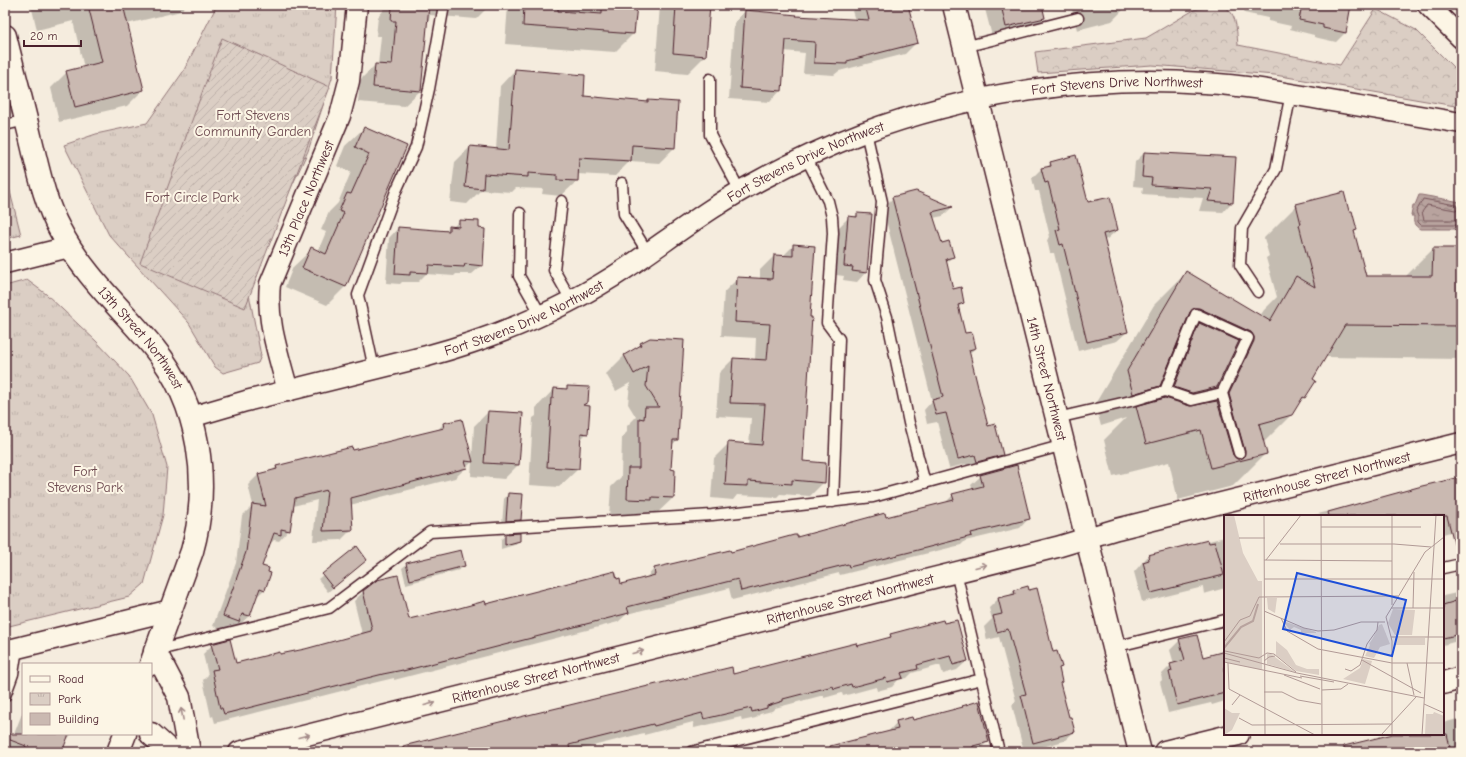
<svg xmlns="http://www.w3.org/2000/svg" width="1466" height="757" font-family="'Comic Neue',sans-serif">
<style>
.forest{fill:url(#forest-crowns);stroke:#927678}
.park{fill:url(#park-tufts);stroke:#927678}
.garden{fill:url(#garden-furrows);stroke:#927678}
.water{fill:url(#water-ripples);stroke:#8c6e70}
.shadow{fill:#0003;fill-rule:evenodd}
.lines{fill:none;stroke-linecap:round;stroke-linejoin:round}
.shore{stroke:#765459;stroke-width:1}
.building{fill:#cab9b1;stroke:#4a1f2b}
.lane-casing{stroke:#4a1f2b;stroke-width:13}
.street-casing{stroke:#4a1f2b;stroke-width:23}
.secondary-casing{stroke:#4a1f2b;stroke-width:25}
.lane{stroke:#fcf5e5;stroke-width:10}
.street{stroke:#fcf5e5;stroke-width:20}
.secondary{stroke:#fcf5e5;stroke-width:22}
.oneway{stroke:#a38a88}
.labels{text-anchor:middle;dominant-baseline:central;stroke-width:4;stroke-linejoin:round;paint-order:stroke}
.street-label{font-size:14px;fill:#4a1f2b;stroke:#fcf5e5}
.park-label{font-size:14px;fill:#6e4b51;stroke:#fcf5e5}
.inset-river{fill:none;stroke:#b8a39e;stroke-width:2}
.inset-road{fill:none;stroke:#b19a96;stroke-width:1}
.view{fill:#1d4ed8;fill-opacity:0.15;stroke:#1d4ed8;stroke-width:2}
.inset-edge{fill:none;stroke:#4a1f2b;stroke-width:2}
</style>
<defs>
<pattern id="forest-crowns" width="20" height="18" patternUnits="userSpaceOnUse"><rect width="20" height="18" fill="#dbcec4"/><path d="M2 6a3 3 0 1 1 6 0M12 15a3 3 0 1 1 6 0" fill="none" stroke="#bdb0a9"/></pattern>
<pattern id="park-tufts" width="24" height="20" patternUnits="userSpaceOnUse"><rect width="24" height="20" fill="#dbcec4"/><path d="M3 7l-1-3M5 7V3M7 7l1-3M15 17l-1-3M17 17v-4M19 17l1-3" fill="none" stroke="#bdb0a9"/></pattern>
<pattern id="garden-furrows" width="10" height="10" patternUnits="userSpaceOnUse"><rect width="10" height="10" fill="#dbcec4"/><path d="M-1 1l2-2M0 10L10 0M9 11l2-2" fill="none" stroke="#bdb0a9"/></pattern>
<pattern id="water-ripples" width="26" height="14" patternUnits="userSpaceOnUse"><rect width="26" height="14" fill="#b8a39e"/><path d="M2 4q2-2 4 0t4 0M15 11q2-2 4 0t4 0" fill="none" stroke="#988481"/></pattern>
</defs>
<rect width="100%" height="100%" fill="#f5ecde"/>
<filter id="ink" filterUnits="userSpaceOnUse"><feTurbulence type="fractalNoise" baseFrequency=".025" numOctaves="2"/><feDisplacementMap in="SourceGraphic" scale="8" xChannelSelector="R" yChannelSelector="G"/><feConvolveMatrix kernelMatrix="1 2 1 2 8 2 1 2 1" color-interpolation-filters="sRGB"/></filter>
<g filter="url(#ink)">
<path class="forest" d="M1213,5c25,0 23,22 25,40l102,20 36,-56 40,21 45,45v32l-186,-32 -123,-10 -114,8 -3,-21 111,-14 48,-28z"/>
<path class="park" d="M215,5h122l-5,73 -24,73 -33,72 -27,66 13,67 -3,7 -35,10 -8,-6 -26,-44 -80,-88 -45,-90 32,-11 51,-11 36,-51 32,-63z
M5,172l16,63 -16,4z
M27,280l19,14 50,47 33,35 23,39 15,52 -4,48 -19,69 -15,13 -124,30v-341z"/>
<path class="garden" d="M222,38l108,49 -85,221 -105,-45z"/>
<path class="water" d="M1419,195h2l40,7v27h-41c-6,-4 -7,-6 -6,-13h-3l2,-11h2z"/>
<path class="shadow" d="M31,5h155l-5,6 -54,13 16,66 -16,16 -68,16 -8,-34 16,-16 17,-4 -11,-47 -36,9z
M384,5h106l-14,14 -46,-4 -1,6 -3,3 -6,67 -16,15 -46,-4 2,-22 15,-15h3l3,-29h-5l2,-19 5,-6z
M508,5h128l-2,28 -19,19 -110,-8z
M660,5h49l-4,51 -18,18 -32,-3z
M855,5h52l10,37 -12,12 -66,17 -5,4 -31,-2 2,-20 -21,-2 -3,39 -11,12 -41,-3 5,-76 11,-12 50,6 60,3 -3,-9 3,-2z
M984,5h57l3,13 -14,14 -37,8z
M1071,5h54l1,2 -14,14 -35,9z
M1246,5h104l-5,28 -9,9 -22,-5v-2l-24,-6 1,-3 -23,-5v-3l-24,-5z
M515,70l68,27 64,5 1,-1 29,2 -3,45 -15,15 -29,-2 -15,15 -38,-2v7l-16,15 -19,-2 1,-5 -27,-1 -4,4 -31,-2 -14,14 -17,-2 5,-40 15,-15 26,3 4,-64z
M364,128l42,18 -61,141 -18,18 -42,-18 8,-20 19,-18 6,2 8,-19 -5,-2 8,-18 9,-9 13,-31 -14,-6 8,-20z
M1144,153l91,5 -3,44 -9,10 -24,-1 4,-13 -61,-4 1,-7 -10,-1 2,-24z
M1051,163l37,40 29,27 -10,9 -3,1 23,92 -10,9 -39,10 -24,-98h-4l-3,-13 3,-3 -11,-46h-4l-3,-13 9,-9 5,-1z
M893,198l59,9 -9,9 -10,2 8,26 12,12 -7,7 6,27 11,13 -5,5 6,27 11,13 -6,6 19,73 13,28 -9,9 -24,7 -2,-7 -17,4 -12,-46 -10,2 -3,-14 8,-9 -49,-193z
M1297,205l51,7 8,18 -2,2 11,44 40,1 28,-28h28v110l-136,-2 -14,23 -6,17 -7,7 -7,11 -28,28 3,10 -33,33 -55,14 -9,-38 -56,14 -9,-36 22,-22 -25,8 -6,-22 59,-99 33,-33 73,44 4,-6 13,-13 -11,-39 3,-2 -5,-18zM1214,389l-6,15 -10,2zM1153,392l-5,12 -11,3z
M858,214l8,58 -9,10 -14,-2 1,-4 -8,-1 3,-48 10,-10h5z
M459,221l23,44 -10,9h-16l-2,2 -28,-2 -8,8h-16l-2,2 -14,-1 3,-45 9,-10 47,3 5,-4h3z
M794,245l20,1 -12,216 22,20 -14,14 -30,-2 -3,3 -40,-2 -4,5 -22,-2 3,-40 14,-14 21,1 2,-27 -35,-2 3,-43 14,-14 22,1 1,-22 -35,-2 3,-44 14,-14 22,1v-9l14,-14h9z
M641,344l36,96 -6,6 -1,24 3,28 -19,18 -45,1 2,-30 10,-10 1,-40 5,-5v-6l9,-9 -8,-13 2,-21 -14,8 -10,-17 18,-18 10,-6z
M568,387l19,15 -4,4 4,27 -8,8 -1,28 -19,18 -30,-2 4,-67 3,-2v-8l18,-19 11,1z
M488,412l30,53 -14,14 -33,-3 1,-14 -17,16 -105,27 2,24 -11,11 -28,1 4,-41 -24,6 -4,24 -10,11 -5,-1 -5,5 -8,21 6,6 3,1 -6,17 -9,8 -6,18 -11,10 -3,-1 -7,7 -15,-6 23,-63 6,-47 11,-11 -5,-20 10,-10 14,-4 4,-4 76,-16 85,-20 6,-7 29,36 2,-34z
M981,476l48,42 -9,10 -55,13 -4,4 -61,15 -60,15 -1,-2 -107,27 -3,-12 -102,26 -9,8 -224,58v-2l-21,5 -158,40 -2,-7 -2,1 -8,-37 5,-5 -5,-21 9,-9 23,19 70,-14 57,-16 -8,-33 9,-9 45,28 208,-40 5,5 24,-6 9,-10 76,-18v2l155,-34 59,-15 9,-9 20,-5 -2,-5z
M1461,478v81l-7,-28 -11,3v-18h-133z
M508,494l12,26 -4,4 -14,1 2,-26z
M506,535l13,6 -5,4 -13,4v-10z
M1225,537v51l-21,6 -1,-7 -61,15 -8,-30 14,-16z
M362,564l-34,28 -10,-13 5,-4z
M407,564l57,2 -5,4 -53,14 -4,-16z
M1027,588l26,65 8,14 -3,2 1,15 9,35 6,13 -10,9 -40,11 -12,-47 4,-4 -17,-64 -12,3 -3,-13 8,-8 -3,-11 9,-9 11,-3 5,-5z
M1461,592v48l-18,5v-49z
M891,635l76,26 -10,9 -14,4 -3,-9 -28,8 -5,5 -9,2 -6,7 -15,4 -1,-4 -33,9 -1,-3 -18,5v-3l-49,13 -3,3 -12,3 -4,4 -14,3 -1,-4 -47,11 -1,-6 -49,13v-2l-75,19h-182l282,-70v2l64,-9 123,-28 31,-8z
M1180,640l22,18 23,-6v49l-13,4 -1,-2 -43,10 -8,-31 2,-2 -1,-5 10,-10 3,-1 -4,-14z
M963,707l25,34 -10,10 -165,1 74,-19 10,-11h16l48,-13z
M23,711v23h49l-7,7 -4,11h-54z
M1461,718v34h-125l3,-3 59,-15h45v-11z"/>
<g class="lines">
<path class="shore" d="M1461,206l-38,-7 -7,13 2,4v6l3,3h40
M1461,211l-34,-6 -5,7 2,8h37"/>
</g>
<path class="building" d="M88,5h35l21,85 -69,17 -9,-36 36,-9z
M392,5h37l-8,86 -48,-4 2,-23 17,1 4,-44h-5z
M524,5h34v6l44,3v-9h35l-3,29 -111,-8z
M676,5h34l-4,51 -33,-3z
M865,5h43l10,38 -71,18v3l-33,-1 1,-21 -29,-2 -4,51 -42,-3 5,-78 52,5 -1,1 73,4z
M1001,5h41l3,13 -39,9z
M1302,5h49l-5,28 -23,-5v-3l-24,-5z
M515,69l70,6 -1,21 64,6v-2l30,2 -3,46 -43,-3 -1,16 -52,-3 -1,23 -21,-1v-5l-29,-2v4l-44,-3 -1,15 -18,-2 5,-41 39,4z
M364,127l43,19 -61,141 -44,-19 9,-21 15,7 18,-41 -5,-2 8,-18 4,1 18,-40 -14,-7z
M1144,152l92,5 -3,46 -25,-2 4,-12 -61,-4 1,-7 -10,-1z
M1076,155l12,47 22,-5 8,33 -15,4 25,98 -41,10 -24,-98 -3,1 -4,-15 4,-1 -12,-47 -3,1 -4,-15 10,-2 -1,-4z
M916,191l37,16 -21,5 10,31 7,-2 5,16 -8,2 7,30 8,-2 3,16 -6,2 7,28 7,-1 4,16 -7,2 9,37 10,39 7,-2 8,31 -26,7 -2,-7 -17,4 -12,-46 -10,2 -4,-15 11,-3 -51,-200z
M1344,192l5,19h3l5,19 -3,1 12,45h66l1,-28h28v78l-116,-1 -32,54 3,2 -11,17 -2,-1 -11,18 -33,9 8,30 -56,14 -10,-38 -55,14 -10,-38 29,-8 25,8 27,-5 16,54 5,4 6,-2 1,-6 -16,-57 25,-53v-4l-3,-5 -52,-24h-4l-5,4 -30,74 -27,8 -6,-23 59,-100 84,50 26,-45 19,11 -16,-62 2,-1 -5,-20z
M857,213l15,1 -5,59 -15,-2 1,-4 -9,-1 4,-50 9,1z
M459,220l20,1v7l6,1 -2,37 -18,-2 -1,3 -35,-2 -1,8 -18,-1v3l-15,-1 3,-47 51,4v-5l10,1z
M793,244l22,2 -5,71h2l-9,144 23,2 -1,20 -33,-3v4l-44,-3v5l-23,-1 3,-43 34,3 3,-41 -35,-1 3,-45 34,2 3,-36 -35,-2 2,-45 35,2 2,-24 19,1z
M1199,323l40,18 -22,46 -25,6 -18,-6z
M650,338l34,2 -6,100h-5l-2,29 4,1 -1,28 -22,-1v3l-25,-1 1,-31h11v-50l5,1 1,-12h14l-13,-21 2,-20 -14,8 -10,-19 17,-10 -1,-2z
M567,386l22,1 -1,15 -5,3 7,1 -2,28 -7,-1 -2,36 -32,-2 4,-69h2l1,-10 13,1z
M488,411l35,2 -4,52 -35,-2z
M462,419l11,43 -8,-1 2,7 -116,30 2,32 -30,1 4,-41 -32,8 -5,33 -9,-2v6l-7,-2 -12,33 7,2 -1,4 3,1 -6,17 -5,-2 -10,28 -8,-2 -3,8 -16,-6 23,-64 6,-48 14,2 -8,-32 19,-5 -1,-3 76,-19 1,3 91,-22 -1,-5z
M1017,465l13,54 -59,14 1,3 -62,16 -61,15 -1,-3 -107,27 -3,-12 -111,28 2,6 -226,58v-1l-20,4 -159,40 -2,-6h-2l-8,-38 6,-1 -7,-25 19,-5 6,24 44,-11v2l25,-5 66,-18 1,-2 -9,-38 14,-11 21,-5 11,44 47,-11v1l29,-8 1,3 129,-33 2,8 3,-1 1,6 34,-9 -1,-7 76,-18 1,2 63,-17h3v2l88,-24 1,4 68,-17 -2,-6 31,-8 -3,-11z
M1461,477v74h-5l-9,-35h-118l-1,-4 94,-26z
M508,493l15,1 -2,26 -15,1z
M520,533v8l-15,4v-11z
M1208,540l1,3 6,-1 9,33 -73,18 -8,-31 6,-2 -1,-5z
M357,546l10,14 -34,28 -11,-14z
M461,550l4,16 -55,14 -4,-17z
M1028,586l1,4 8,-2 16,64 4,-1 5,16 -3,1 3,14 -2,1 9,34h2l4,15 -42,11 -12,-48 5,-1 -18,-65 -11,3 -4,-16 9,-2 -4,-16 17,-4 -1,-4z
M1456,601l5,18v15l-18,4v-33z
M943,620l1,3 13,-3 11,41 -15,4 -3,-9 -33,9 1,4 -17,4 2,5 -16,4 -1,-4 -34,9 -1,-3 -17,5 -1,-3 -50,13v2l-16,5v2l-15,4 -1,-4 -47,11 -2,-6 -48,13 -1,-2 -84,21 1,7h-167v-6l121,-30 145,-35 1,1 62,-15 1,7 123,-31 1,3 34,-9 -1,-3z
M1197,635l6,22 22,-6v42l-48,12 -8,-33 3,-1 -2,-7 15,-4 -6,-21z
M979,701l10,41 -16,4v2l-15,4h-127l-1,-6 68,-17 -2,-8 16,-4 1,3 50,-13 -1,-1z
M5,734h64l-7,18h-38l2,-6 -21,-8z
M1393,734h54l3,13 -11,3v2h-95v-6z"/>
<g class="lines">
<defs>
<path id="lane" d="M964,47l114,-29
M710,79v56l30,56
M5,125l21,-5
M866,132l16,70 -7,78 12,37 22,106 16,60
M806,157l22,44 4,16 1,16 -6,90 12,16 -6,163
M622,183l2,31 24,39
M562,201l-8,69 17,30
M520,213l-1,63 22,39
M1258,292l-18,-27 2,-37 34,-59 15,-76
M374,369l-16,-74 38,-104 20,-44 13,-58 15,-84
M1165,391l27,9 30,-7
M1057,418l78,-18 30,-9 31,-77 52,24 -26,55 17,60
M1443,568l18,-4
M956,572l43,180
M1114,647l111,-27
M155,651l174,-43 101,-76 282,-17 161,-18 191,-52
M5,696l8,-22 4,-26
M691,752l291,-73"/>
<g id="street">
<path d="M1428,5l33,33"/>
<path d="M5,263l64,-16"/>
<path id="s1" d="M288,391c-9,-35 -22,-70 -18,-107l70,-168 9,-35 8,-76"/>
<path id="s2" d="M191,417l55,-16 181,-45c70,-19 140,-48 201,-89 44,-30 86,-63 134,-88 32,-17 66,-33 100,-46 109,-40 227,-58 342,-50 39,2 77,9 115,16 47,8 95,16 142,24"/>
<path d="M5,651l166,-41"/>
<path id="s3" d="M239,752l818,-205 60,-18 344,-86"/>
</g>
<g id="secondary">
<path id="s4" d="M954,5l186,747"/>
<path id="s5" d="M5,36c8,33 17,66 25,100 8,32 14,65 30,94 24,46 62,79 94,118 46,56 57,135 38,203l-41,113"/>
<path d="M155,651l24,46 10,55"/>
<path d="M1443,683l18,-5"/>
<path d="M151,734l20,18"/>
<path d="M118,752l7,-18"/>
<path d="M1165,752l73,-18"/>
</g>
</defs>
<use href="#lane" class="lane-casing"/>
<use href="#street" class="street-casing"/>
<use href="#secondary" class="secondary-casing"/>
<use href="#lane" class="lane"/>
<use href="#street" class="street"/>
<use href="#secondary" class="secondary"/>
</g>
<defs><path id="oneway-shaft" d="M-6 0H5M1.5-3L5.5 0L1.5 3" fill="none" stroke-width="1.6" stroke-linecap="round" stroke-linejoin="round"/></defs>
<g class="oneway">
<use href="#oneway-shaft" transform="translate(981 566) rotate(-14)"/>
<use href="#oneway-shaft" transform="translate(638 652) rotate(-14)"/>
<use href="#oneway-shaft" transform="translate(430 704) rotate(-14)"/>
<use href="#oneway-shaft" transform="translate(182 714) rotate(-101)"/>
<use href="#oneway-shaft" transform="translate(304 736) rotate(-14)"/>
</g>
</g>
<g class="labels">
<g class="street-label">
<text stroke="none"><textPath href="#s2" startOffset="996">Fort Stevens Drive Northwest</textPath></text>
<text stroke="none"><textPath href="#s2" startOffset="672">Fort Stevens Drive Northwest</textPath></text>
<text stroke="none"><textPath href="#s1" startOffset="202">13th Place Northwest</textPath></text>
<text stroke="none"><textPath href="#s2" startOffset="348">Fort Stevens Drive Northwest</textPath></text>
<text stroke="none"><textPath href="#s5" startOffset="337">13th Street Northwest</textPath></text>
<text stroke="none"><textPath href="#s4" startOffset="385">14th Street Northwest</textPath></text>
<text stroke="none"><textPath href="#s3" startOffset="1122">Rittenhouse Street Northwest</textPath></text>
<text stroke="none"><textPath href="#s3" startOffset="630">Rittenhouse Street Northwest</textPath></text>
<text stroke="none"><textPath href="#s3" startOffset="306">Rittenhouse Street Northwest</textPath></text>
</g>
<g class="park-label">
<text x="253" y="115">Fort Stevens<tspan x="253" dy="16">Community Garden</tspan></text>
<text x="192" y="197">Fort Circle Park</text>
<text x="85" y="471">Fort<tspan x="85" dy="16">Stevens Park</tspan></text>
</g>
</g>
<g transform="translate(1224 515)">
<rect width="220" height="220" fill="#f5ecde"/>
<path d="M43,83h10l-2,15 -7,-4z" fill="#dbcec4"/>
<path d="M59,106l33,11v1h-15v-3l-7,-3 -4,3zM0,193l8,5h8l-8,17 -8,5z" fill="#dbcec4"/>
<path d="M0,0h10l9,38 15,28h4v89l-38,-8zM169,94l22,1 -3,25h-17l-7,-12zM158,109l8,20 -10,3 -6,11 -9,-2 14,-31zM171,123h30v7h-30zM52,126l11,9 9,15 11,4h12v6l-23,-4 -20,-16zM43,139h4l24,18 -28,-8zM139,144l9,2 -7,23 -22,-5 17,-11zM210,197l10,4v19h-19l1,-21h7z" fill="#dbcec4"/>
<path d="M155,114l7,5 -10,15 -7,-5z" fill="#dbcec4"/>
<path class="inset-river" d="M0,133l17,-21 12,-6 5,-17"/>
<path class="inset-road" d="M40,0l1,220M97,0l1,220M168,0v90M97,12h100M15,23h26M56,29h114l37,3M210,30l10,-8M40,45l128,1M42,45l35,-45M40,64h180M167,93h53M189,93l1,-36M40,96l40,17 14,3 16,-1 27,-8h24M57,103l6,13 31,18 74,14h52M167,122h53M0,127l16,-22 10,-4 9,-19 139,-1M1,136l34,7 8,-5 7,1 22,18M0,138l73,20 127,25M0,143l16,4M138,145l59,33M40,146l5,-4 6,-1M0,147l78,16M4,148l1,26 86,46M183,148l7,32M121,154l6,2 9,-6 7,-21 10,-14 1,-8M60,160l36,14M76,161l34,6M98,175l19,-1 7,-5M40,177h18l16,8 23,4M200,189l20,9M8,190l8,-10M15,203l13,7 140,-1M157,220l35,-38M168,220v-94l-6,-24 39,-65 9,-7M198,220l14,-220"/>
<path class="view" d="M73,58l109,27 -14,56 -109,-27z"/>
<rect width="220" height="220" class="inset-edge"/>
</g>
<rect width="1466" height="757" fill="none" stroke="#fcf5e5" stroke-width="20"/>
<rect x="10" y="10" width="1446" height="737" fill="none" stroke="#4a1f2b" stroke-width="1.5" filter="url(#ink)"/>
<rect x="22" y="663" width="130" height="72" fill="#fcf5e5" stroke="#b59f9b"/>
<rect x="30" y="676" width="20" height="6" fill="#fcf5e5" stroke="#b59f9b"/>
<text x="58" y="683" font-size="12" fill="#4a1f2b">Road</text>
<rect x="30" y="693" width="20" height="12" fill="url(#park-tufts)" stroke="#b59f9b"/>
<text x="58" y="703" font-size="12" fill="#4a1f2b">Park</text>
<rect x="30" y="713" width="20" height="12" fill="#cab9b1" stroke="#b59f9b"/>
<text x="58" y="723" font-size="12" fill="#4a1f2b">Building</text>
<path d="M24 40v6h57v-6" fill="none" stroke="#4a1f2b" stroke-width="2"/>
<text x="30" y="40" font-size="12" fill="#4a1f2b" stroke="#fcf5e5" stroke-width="3" paint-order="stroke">20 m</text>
</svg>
